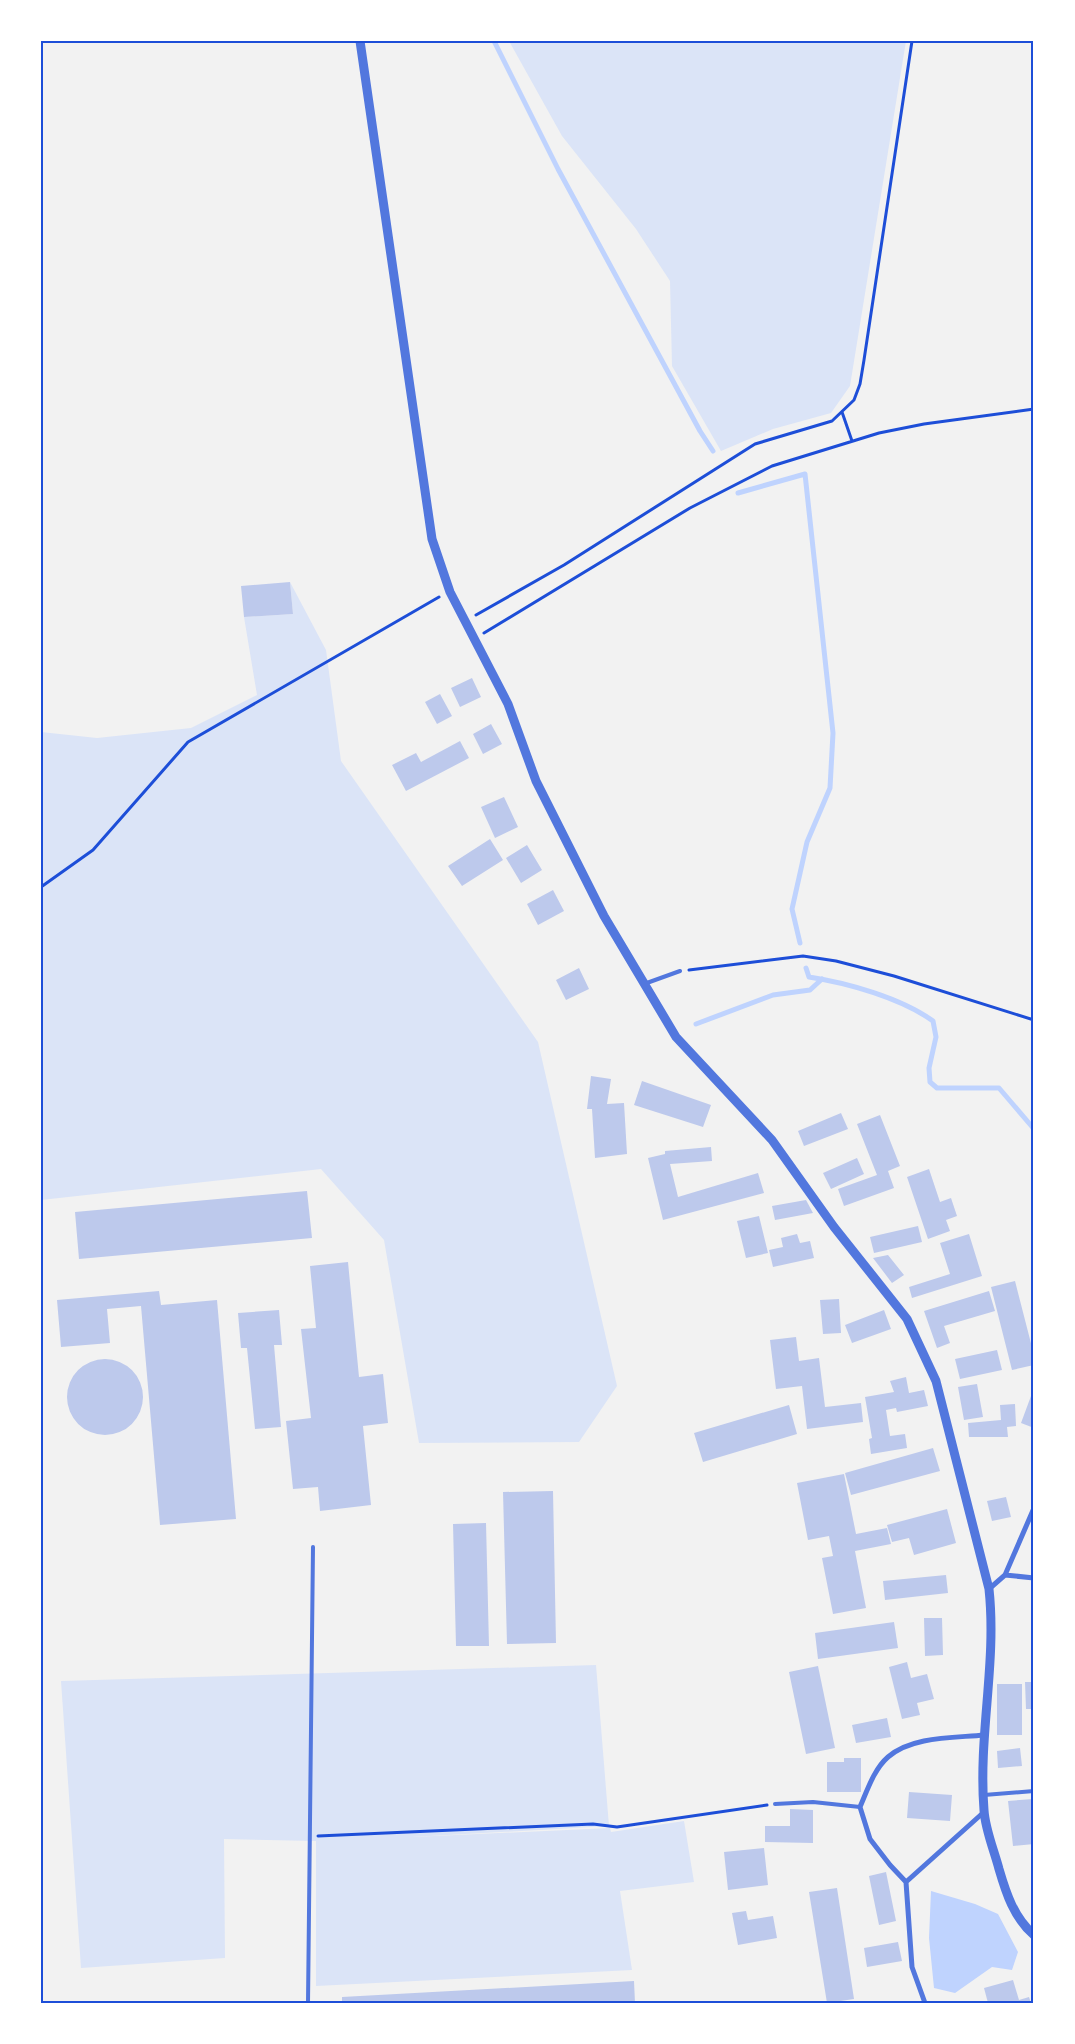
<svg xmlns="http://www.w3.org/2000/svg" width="1075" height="2044" font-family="'Roboto Condensed',sans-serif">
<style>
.green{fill:#dbe4f7}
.water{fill:#bfd3fe}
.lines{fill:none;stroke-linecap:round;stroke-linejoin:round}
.stream{stroke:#bfd3fe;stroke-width:5}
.building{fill:#bdc9ec}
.path{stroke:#1d4ed8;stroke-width:3}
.service{stroke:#5277de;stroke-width:4}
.minor{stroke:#5277de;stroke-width:5}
.tertiary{stroke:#5277de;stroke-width:9}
.neatline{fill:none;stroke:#1d4ed8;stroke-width:2}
</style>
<rect width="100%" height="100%" fill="#f2f2f2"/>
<path class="green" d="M509,41h397l-56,345 -19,27 -58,16 -52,22 -49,-85 -2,-85 -34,-52 -74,-93z
M290,582l36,68 15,111 197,281 79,344 -38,56 -160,1 -35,-203 -63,-71 -280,31v-468l56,6 94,-10 66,-33 -13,-78 49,-3z
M596,1665l13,161 -197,11 198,-9 1,4 73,-11 10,61 -74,9 12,79 -316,16v-145l-92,-2 1,119 -144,10 -20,-287z"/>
<path class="water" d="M931,1891l44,13 23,10 20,38 -6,18 -20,-3 -37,26 -21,-5 -5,-50z"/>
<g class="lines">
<path class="stream" d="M494,41l64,128 142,262 13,20
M738,493l67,-19 28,259 -3,55 -23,54 -15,67 8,34
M806,968l3,9c39,6 92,21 124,44l3,16 -7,31 1,14 7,6h62l35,41
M696,1024l77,-29 37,-5 12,-11"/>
</g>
<path class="building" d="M290,582l3,32 -49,3 -3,-31z
M472,678l9,19 -21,10 -9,-19z
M440,694l12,22 -15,8 -12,-22z
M491,724l11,20 -19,10 -10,-20z
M460,741l9,17 -63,33 -14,-26 24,-12 5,9z
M504,797l14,30 -23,11 -14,-31z
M490,839l13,21 -41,26 -14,-20z
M527,845l15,25 -21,13 -15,-25z
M553,890l11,21 -26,14 -11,-21z
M579,968l10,21 -23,11 -10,-20z
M591,1076l20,3 -4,25 17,-1 3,51 -32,4 -3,-49h-5z
M642,1081l69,24 -8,22 -69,-22z
M841,1113l7,16 -44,17 -6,-15z
M880,1115l20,51 -12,5 6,17 -50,18 -6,-17 39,-14 -20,-51z
M711,1147l1,14 -42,3 8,33 80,-24 6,20 -101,27 -15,-62 17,-4v-3z
M857,1158l7,16 -33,15 -8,-16z
M929,1169l11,33 11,-4 6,18 -11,4 4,11 -22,8 -21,-62z
M307,1191l5,47 -233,21 -4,-47z
M806,1200l7,13 -38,7 -3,-14z
M759,1216l9,37 -22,5 -9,-37z
M918,1226l4,16 -48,11 -4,-16z
M797,1234l3,9 10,-2 4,17 -41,9 -4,-17 14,-3 -2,-9z
M969,1234l13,42 -70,22 -3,-11 41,-13 -10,-31z
M888,1255l16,20 -12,8 -19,-25z
M348,1262l11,115 24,-3 5,49 -25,3 8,79 -51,6 -2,-24 -25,2 -7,-68 25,-3 -10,-89 15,-1 -6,-62z
M1015,1281l19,74v10l-22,5 -21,-83z
M159,1291l2,14 56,-5 19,219 -76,6 -19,-219 -34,3 3,34 -49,4 -4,-47z
M989,1291l6,20 -51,15 6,17 -13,5 -13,-37z
M839,1299l2,34 -18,1 -3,-34z
M279,1310l3,35h-8l7,82 -26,2 -8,-81h-6l-3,-35z
M884,1310l7,19 -39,14 -7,-18z
M796,1337l3,24 20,-3 6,49 36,-4 2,19 -56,7 -5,-43 -26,3 -6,-49z
M997,1350l5,20 -42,9 -5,-20z
M67 1397a38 38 0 1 1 76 0a38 38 0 1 1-76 0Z
M906,1377l3,16 15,-3 4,16 -31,6 -1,-4 -10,2 4,26 15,-2 2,14 -36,6 -2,-15 3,-1 -7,-41 29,-5 -4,-11z
M977,1384l6,33 -19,3 -6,-33z
M1031,1396l3,1v31l-13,-5z
M1015,1404l1,22 -9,1 1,10h-39l-1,-14 33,-3 -1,-15z
M789,1405l8,29 -94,28 -9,-29z
M933,1448l7,23 -89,24 -6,-22z
M844,1474l12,60 31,-6 4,16 -36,7 11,57 -33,6 -11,-56 11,-2 -4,-20 -21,4 -11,-57z
M553,1491l3,152 -49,1 -4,-152z
M1006,1497l5,20 -19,4 -5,-20z
M947,1509l9,34 -42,12 -5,-17 -17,4 -5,-17z
M486,1523l3,123h-33l-3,-122z
M946,1575l2,18 -63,7 -2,-19z
M924,1618h18l1,37 -18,1z
M894,1622l4,26 -80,11 -3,-26z
M907,1662l4,16 16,-4 7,25 -17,4 3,12 -18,4 -13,-52z
M818,1666l17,82 -29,6 -17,-82z
M1025,1682h9v27h-8z
M997,1684h25v51h-25z
M887,1718l4,19 -35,6 -4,-18z
M1020,1748l2,18 -24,2 -1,-17z
M844,1758h17v34h-34v-30h17z
M909,1792l43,3 -2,26 -43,-3z
M1033,1799l1,45 -21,2 -5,-45z
M790,1809l23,1v33l-48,-1v-16h25z
M764,1848l4,37 -40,5 -4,-38z
M886,1872l10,49 -17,4 -10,-49z
M837,1888l17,111 -27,4 -18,-111z
M746,1911l2,9 25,-4 4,22 -39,7 -6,-32z
M898,1942l4,19 -35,6 -3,-19z
M1013,1980l6,20 10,-3 2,6h-43l-4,-15z
M634,1981l1,22h-293v-6z"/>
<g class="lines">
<path class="path" d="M842,412l10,29
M476,615l88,-50 191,-121 77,-23 22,-21 6,-16 4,-24 48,-319
M484,633l206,-125 82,-42 107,-33 45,-9 110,-15
M41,887l52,-37 95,-108 251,-145
M689,970l114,-14 33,5 58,15 140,44
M318,1836l275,-12 24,3 150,-22"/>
<path class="service" d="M644,984l36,-13
M984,1795l50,-4
M775,1804l38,-2 47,5
M308,2003l5,-456"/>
<path class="minor" d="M1005,1575l29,3
M989,1589l16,-14 29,-67
M906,1882l-16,-17 -20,-26 -10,-32c7,-16 14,-38 28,-50 24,-21 66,-19 96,-22
M925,2003l-13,-36 -6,-85 78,-70"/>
<path class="tertiary" d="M360,41l72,498 18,53 58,112 28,77 68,135 72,121 96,103 62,87 73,92 29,62 53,208c8,74 -11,147 -5,221 1,19 10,40 15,59 7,24 15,49 35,66"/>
</g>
<rect width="1075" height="2044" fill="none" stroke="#ffffff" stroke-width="85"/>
<rect x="42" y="42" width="990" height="1960" class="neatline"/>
</svg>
